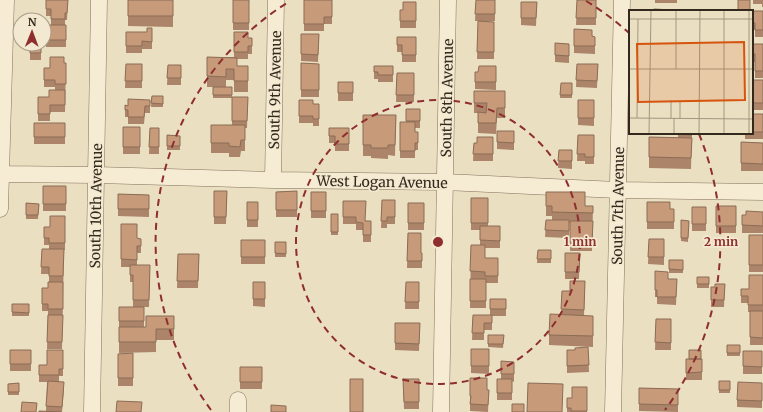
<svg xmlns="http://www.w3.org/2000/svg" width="763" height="412" font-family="Merriweather,serif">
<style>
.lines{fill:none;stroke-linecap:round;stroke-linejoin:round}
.minor-casing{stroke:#83705a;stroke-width:17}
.minor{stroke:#f6ecd4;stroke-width:16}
.wall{fill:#ab8469}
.building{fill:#c79a7a;stroke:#8b6c55}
.ring{fill:none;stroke:#8e2e2e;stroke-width:2;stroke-dasharray:7 5}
.labels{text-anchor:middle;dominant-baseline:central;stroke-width:3.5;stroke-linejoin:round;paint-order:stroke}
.street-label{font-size:14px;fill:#34291d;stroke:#f3e9d1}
.inset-road{fill:none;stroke:#a29680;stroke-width:1}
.view{fill:#d6540e;fill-opacity:0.15;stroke:#d6540e;stroke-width:2}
.inset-edge{fill:none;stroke:#34291d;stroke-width:2}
.centre{fill:#8e2e2e;stroke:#f3e9d1;stroke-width:2}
.ring-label{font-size:12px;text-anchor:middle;font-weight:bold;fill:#8e2e2e;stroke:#f3e9d1;stroke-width:3.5;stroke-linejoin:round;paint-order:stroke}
</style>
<rect width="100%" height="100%" fill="#ebdfc2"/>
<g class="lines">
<defs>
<path id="minor" d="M0,174l97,1 176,5 172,2 173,8 145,2
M273,180l3,-180
M0,209l6,-209
M92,412l7,-412
M238,412v-12
M441,412l7,-412
M613,412l9,-412"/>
</defs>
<use href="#minor" class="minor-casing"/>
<use href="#minor" class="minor"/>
</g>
<path class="wall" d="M46,0h22l-1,20h-2v5h1v22h-20v-4h-2v-18h7v-9h-5z
M128,0h45v27l-45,-1z
M233,0h16v30h-16z
M304,0h28v24h-8v7h-20z
M476,0h19v21h-20z
M577,0h19v25h-20z
M655,0h22v3h-22z
M738,0h12v11h13v26h-8v-7h-3v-19h-14z
M753,0h10v7h-1v-3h-9z
M416,2v26h-16v-18h3z
M521,2h16l-1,24 -15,-1z
M478,21l16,1v37h-17z
M152,28v21h-10v4h-16v-21h21z
M574,29l18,7 3,1v17l-21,-1z
M234,32l14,6h4v16h-4v5h-11v7h11v26h-14v-12h-8v7h6v11h-19v-11h-6v-30h27z
M301,34h18l-1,28 -17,-1z
M397,37h19v25h-14v-10h-5z
M555,43l14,1v19l-14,-1z
M30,44h11v16h-11z
M752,44h11v34h-8v-16h-3z
M64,63h2l-1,49h-15v9h-12v-24h11l6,-7v-3h-11v-19h6z
M301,63l18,1v33h-18z
M126,64h16v24h-17z
M577,64h21l-1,24 -21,-1z
M168,65h13v20h-14z
M374,66h19v16h-15v-3h-4z
M496,66v24l-21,-1v-17h3z
M397,73h17v29h-18z
M753,80h10v30h-10z
M338,82h15v19h-15z
M561,83h11v15h-12z
M474,91h31v27h-8l-1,16 -18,-1v-20h-4z
M152,96h11v11h-12z
M232,97h16l-1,31h-2v23h-4l-1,6h-11v-4h-18v-28h21z
M150,100v13h-5l-1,11h-16v-7h-3v-12l3,1z
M299,100l14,4h6v22h-6v-3h-14z
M578,100h16v26l-16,-1z
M406,109h14v19h-5v4h3v18h-3v8h-15v-36h6z
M763,114v25h-18v-6h7v-17z
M363,115h33l-1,41 -7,-1v4l-17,-1v-2h-8z
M34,123h31v21h-31z
M123,127h17v27h-17z
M150,128h9v26h-10z
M329,128h20v23h-14v-8h-6z
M497,131h17v19l-17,-1z
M651,133h17v2h-17z
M678,133h14l-1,36 -42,-1v-31l29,1z
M167,135l13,1v14h-13z
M578,135h16v29h-9v-3h-8z
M493,137v24h-20l1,-18h3z
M741,142l22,1v28h-22z
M559,150h13v19l-14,-1z
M43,186h23v25h-23z
M214,191h13l-1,33h-12z
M297,191v26h-21v-25z
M311,192h15v26h-15z
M546,192l39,14h8l-1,45h-22v-28h-1v15l-24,-1 1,-17h6v-4h-6z
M118,194l31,1v22l-31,-1z
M471,198h17v28h12v22h-15v10h13v25h-12v25h-16l1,-63h9v-15h-9z
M382,200h13v24h-8v4h-6z
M343,201l23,20h5v21h-8v-12h-7v-6h-13z
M247,202h11v25h-11z
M647,202l23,7h4v20h-27z
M26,203l13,1 -1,15h-12z
M408,203h16v27h-16z
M716,206h20v27h-20z
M692,207h14v24h-14z
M763,212v21h-21v-18h4z
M331,214h7v21h-7z
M65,216v34h-1l-2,99h-15l1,-38h-6v-23h6l1,-6v-8h-8l1,-25h7v-4h-5v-18h6z
M681,220l8,1 -1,21 -7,-1z
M121,224l16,14 4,1v14h-4v12h13l-1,42h-5v20h2l28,-11v24h-18v12l-37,1v-46h14v-25h-3v-15h-9z
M408,233l13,20h1v15h-15z
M749,235h14v37h-14z
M649,239h15v26l-16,-1z
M241,240h24v24h-24z
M275,242h11v15h-11z
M538,250h13v13h-14z
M565,253h15l-1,26h-14z
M178,254h21l-1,34h-21z
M669,260h14v13h-14z
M655,271l13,8h9l-1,26 -19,-1v-7h-2z
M763,275v70h-13v-33h-2v-9h-7v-14h8z
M697,277h12v11h-12z
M585,281l-1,35 9,11v20l-44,-2v-10l12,-20 1,-24h8z
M253,282h12v25l-12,-1z
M406,282h13v27h-14z
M725,284l-1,23h-13v-20h4z
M490,299h16v17h-14v14h-8v10h-12l1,-25h17z
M12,304h17v12h-17z
M656,319h15v31h-16z
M395,323h25l-1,28 -24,-1z
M488,335h16l-1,13 -15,-1z
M727,345h13v11h-13z
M588,347l1,25 -22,1v-23h8z
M471,349h18v25l-18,-1z
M10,350h21v21h-21z
M63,350v26h-4v5l5,8 -2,23h-23l7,-1 1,-29h-8v-17h8z
M743,351h19v23h-19z
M133,353v33h-15v-32z
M686,359h16v21h-16z
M501,361l13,1v20l-2,-1v19h-15v-21h4z
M240,367h22v22h-22z
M470,378l17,12h2l-1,22 -18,-1z
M403,379h16v30h-15z
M719,381h11v12h-11z
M19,383v12h-11v-11z
M762,383v25l-25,-1v-7z
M587,387v25h-20v-14h5z
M639,388l39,1v23l-39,-1z"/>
<path class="building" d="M46,0h22l-1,13h-2v6h-14v-10h-5z
M128,0h45v16h-45z
M233,0h16v23h-16z
M304,0h28v17h-8v7h-20z
M476,0h19v14h-20z
M577,0h19v18h-20z
M738,0h12v10h-12z
M403,2h13v19h-16v-11h3z
M521,2h16l-1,16h-15z
M654,9l19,1v1h-19z
M740,11h23v19h-8v-7h-3v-12z
M478,21l16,1v30h-17z
M44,25h22v15h-20v-4h-2z
M147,28h5v14l-10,-1v5h-16v-14h21z
M574,29l18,1v6l3,1v9h-21z
M234,32h14v6h4v8h-4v6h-14z
M301,34h18l-1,21 -17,-1z
M397,37h19v18h-14v-10h-5z
M555,43l14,1v12l-14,-1z
M30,44h11v9h-11z
M752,44h11v27h-8v-17h-3z
M50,57h14v6h2v21h-11v-4h-11v-12h6z
M207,57l30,1v8h11v15h-14v-12h-8v8l-19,-1z
M301,63l18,1v26h-18z
M126,64h16v17h-17z
M577,64h21l-1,17 -21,-1z
M168,65h13v13h-14z
M374,66h19v9h-15v-3h-4z
M479,66h17v16h-21v-10h3z
M397,73h17v22h-18z
M753,80h10v23h-10z
M338,82h15v11h-15z
M561,83h11v12h-12z
M213,87h19v8h-19z
M49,90h16v15h-15v9h-12v-17h11z
M474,91h31v17h-8l-1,15h-18v-11l8,1 1,-10h-13z
M152,96h11v8l-12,-1z
M232,97h16l-1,24h-15z
M128,99l22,1v6h-5l-1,11h-16v-7h-3v-5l3,1z
M299,100h14v4h6v15h-6v-3h-14z
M578,100h16v18h-16z
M406,109h14v12h-14z
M753,114h10v18h-11v-16h1z
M363,115h33l-1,30h-7v3h-17v-3h-8z
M400,122h15v10h3v11h-3v8h-15z
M34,123h31v14h-31z
M211,125h34v15h-4l-1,7 -11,-1v-3h-18z
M123,127h17v20h-17z
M150,128h9v19h-10z
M329,128h20v16h-14v-8h-6z
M497,131h17v12l-17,-1z
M678,133h14v2l-14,-1z
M167,135l13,1v10h-13z
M578,135h16v22h-9v-3h-8z
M477,137h16v17h-20l1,-11h3z
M649,137l43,1 -1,20 -42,-1z
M741,142l22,1v21l-22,-1z
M559,150h13v11h-14z
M43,186h23v18h-23z
M214,191h13l-1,26h-12z
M297,191v19h-21v-18z
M311,192h15v19h-15z
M546,192h39v14h8v7l-41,-1v-6h-6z
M118,194l31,1v14h-31z
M471,198h17v25h-17z
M382,200h13v17h-8v4h-6z
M343,201h23l-1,20h6v14h-8v-12l-7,-1v-5h-13z
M247,202h11v18h-11z
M647,202h23v7h4v13h-27z
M26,203l13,1 -1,11h-12z
M408,203h16v20h-16z
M716,206h20v20h-20z
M692,207h14v17h-14z
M746,211l17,1v14l-21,-1v-10h4z
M331,214h7v18h-7z
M50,216h15v27h-16v-5h-5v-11h6z
M546,220h23v11l-24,-1z
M681,220l8,1 -1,17h-7z
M570,221h23l-1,23 -22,-1z
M121,224h16v14l4,1v7h-4v14l-16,-1z
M480,226h20v15l-20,-1z
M408,233h13v20h1v8h-15z
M749,235h14v30h-14z
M649,239h15v18h-16z
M241,240h24v17h-24z
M275,242h11v12l-11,-1z
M471,245h14v13h13v18h-13v-4l-15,-1z
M42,249h22l-1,27h-14v-9h-8z
M538,250h13v9h-14z
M565,253h15l-1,19h-14z
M178,254h21l-1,27h-21z
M669,260h14v10l-14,-1z
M130,265h20l-1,35h-16v-25h-3z
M655,271l13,1v7h9l-1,18h-19v-7h-2z
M749,275h14v30h-15v-9h-7v-7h8z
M697,277h12v7h-12z
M470,279h16v22h-16z
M570,281h15l-1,29 -23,-1 1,-18h8z
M48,282h15v27h-15v-5h-6v-16h6z
M253,282h12v17h-12z
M406,282h13v20h-14z
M715,284h10l-1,16h-13v-13h4z
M490,299h16v10h-16z
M12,304h17v9l-17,-1z
M119,307h25v14h-25z
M750,311h13v27l-13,-1z
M550,314l43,2v20l-44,-1z
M48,315h15l-1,27h-15z
M473,315h19v8h-8v10h-12z
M146,316h28v13h-18v13h-37v-15h27z
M656,319h15v24l-16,-1z
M395,323h25l-1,21 -24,-1z
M488,335h16l-1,9h-15z
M727,345h13v8h-13z
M588,347l1,18 -22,1v-16h8v-2z
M471,349h18v17h-18z
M10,350h21v14h-21z
M47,350h16v19h-4v6h-20v-10h8z
M689,350h12v9h-12z
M743,351h19v16l-19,-1z
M133,353v25h-15v-24z
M686,359h16v13l-16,1z
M501,361l13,1v12h-13z
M240,367h22v15h-22z
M470,378h17v12h2l-1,15 -18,-1 1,-8h-1z
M350,379h13v33h-13z
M403,379h16v23h-15z
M497,379h15v14h-15z
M48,381l16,1 -2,25 -16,-1z
M719,381h11v9h-11z
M738,382l24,1v18l-25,-1z
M19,383v9h-11v-8z
M528,383l35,1 -1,28h-35z
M572,387h15v24h-16v-3h-4v-10h5z
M639,388l39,1v16l-39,-1z
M117,401l25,1 -1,10h-25z
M22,402l15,1 -1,9h-15z
M512,404h12v8h-12z
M271,405l15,1v6h-15z
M39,411l22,1h-22z"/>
<g class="ring">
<circle cx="438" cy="242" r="142"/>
<path d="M211 410A283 283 0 0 1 290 1M586 1A283 283 0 0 1 629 33M699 134A283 283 0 0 1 665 410"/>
</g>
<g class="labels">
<g class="street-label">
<text transform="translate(275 90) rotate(-89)">South 9th Avenue</text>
<text transform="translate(447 98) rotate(-89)">South 8th Avenue</text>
<text transform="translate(382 182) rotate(1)">West Logan Avenue</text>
<text transform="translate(96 206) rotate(-89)">South 10th Avenue</text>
<text transform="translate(618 206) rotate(-89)">South 7th Avenue</text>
</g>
</g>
<g transform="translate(629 10)">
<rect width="124" height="124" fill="#ebdfc2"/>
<path class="inset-road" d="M47,0v59M0,9h124M0,59h124M0,108l124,1M8,108l1,-99M42,108v-18M51,108v-16M20,124l2,-124M45,124v-16M70,124l1,-124M95,124v-124M120,124v-124"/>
<path class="view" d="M115,32l1,58 -107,2 -1,-58z"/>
<rect width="124" height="124" class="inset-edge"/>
</g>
<circle cx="438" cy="242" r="6" class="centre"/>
<g class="ring-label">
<text x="580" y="246">1 min</text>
<text x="721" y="246">2 min</text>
</g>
<g transform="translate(32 32) rotate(1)"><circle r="19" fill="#f3e9d1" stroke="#a79c89"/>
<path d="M0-3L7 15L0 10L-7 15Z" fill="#8e2e2e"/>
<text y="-6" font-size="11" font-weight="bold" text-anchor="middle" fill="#34291d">N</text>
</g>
</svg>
